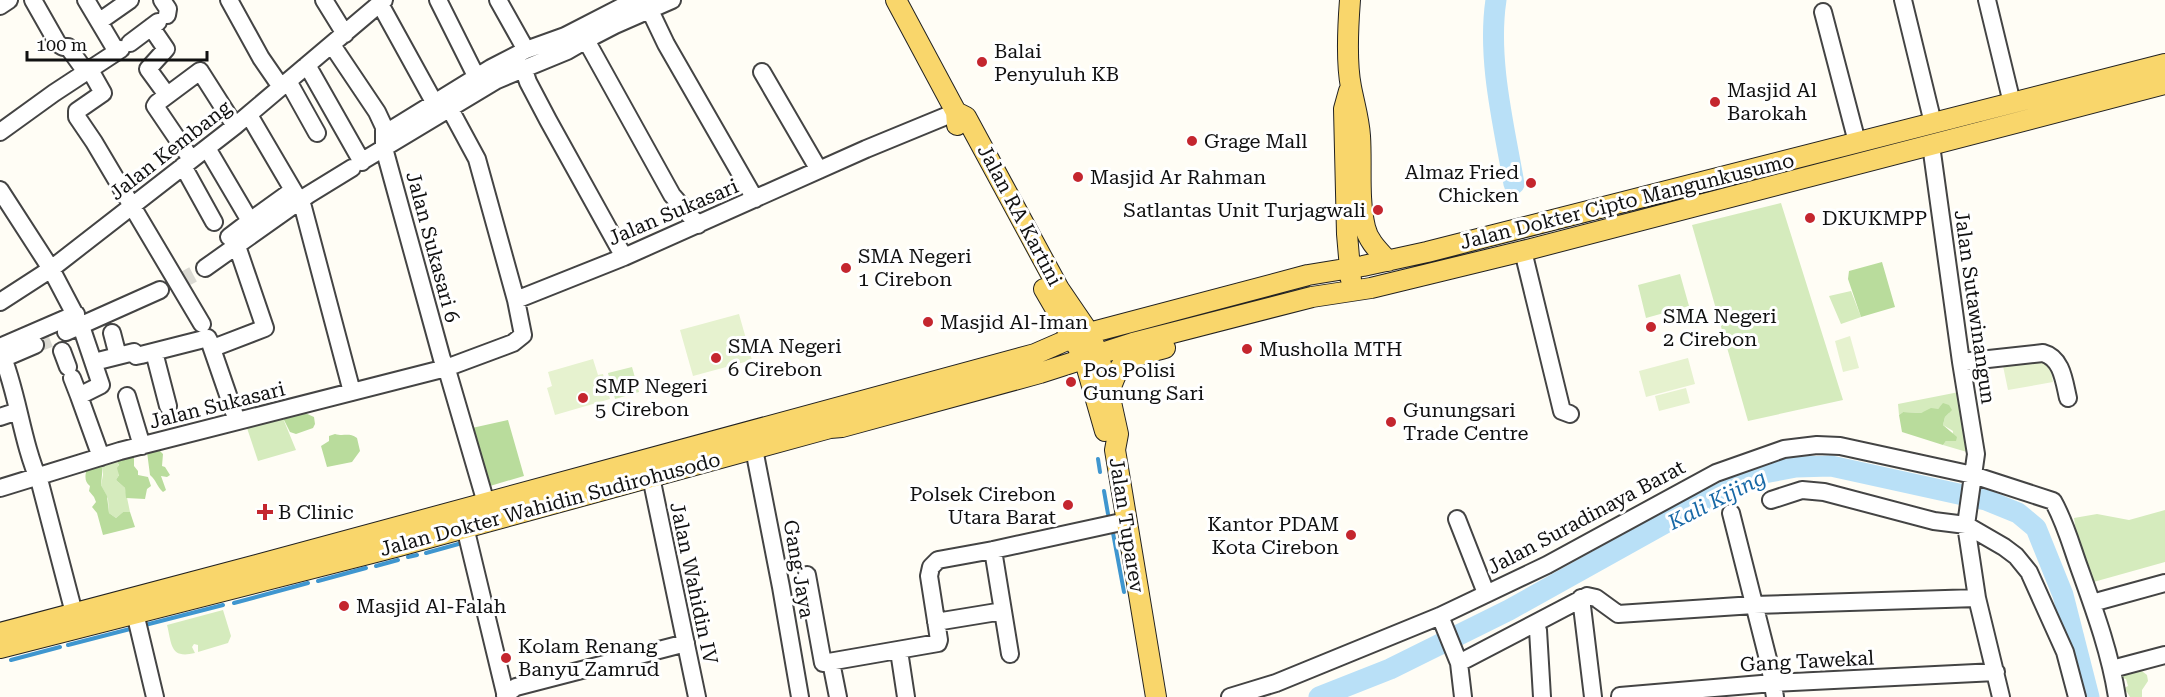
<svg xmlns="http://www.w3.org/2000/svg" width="2165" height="697" font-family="'Roboto Serif',serif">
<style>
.green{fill:#d5ebbd}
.forest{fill:#b9dc9c}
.pitch{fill:#e6f2cf}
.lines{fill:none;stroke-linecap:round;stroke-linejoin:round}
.stream{stroke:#3f96cf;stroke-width:4}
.river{stroke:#b9e0f7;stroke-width:21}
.minor-tunnel{stroke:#dbdad3;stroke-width:16;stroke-dasharray:16 8;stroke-linecap:butt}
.minor-casing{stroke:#444;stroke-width:20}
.major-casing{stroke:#222;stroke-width:22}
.minor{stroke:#fff;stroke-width:16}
.major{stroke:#f9d66b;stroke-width:20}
.poi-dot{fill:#c4262e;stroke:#fff;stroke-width:2}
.labels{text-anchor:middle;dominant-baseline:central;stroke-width:6;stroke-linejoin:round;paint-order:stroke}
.poi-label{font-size:20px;fill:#111;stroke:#fff;text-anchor:start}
.street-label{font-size:20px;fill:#111;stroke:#fff}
.water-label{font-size:21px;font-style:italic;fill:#1768a6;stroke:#fff}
</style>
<rect width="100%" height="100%" fill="#fffdf5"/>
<path class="green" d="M1781,203l62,197 -95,21 -56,-196z
M1680,274l9,32 -43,12 -8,-33z
M1851,291l10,26 -20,7 -12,-28z
M632,367l7,25 -24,7 -7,-26z
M1959,392l8,60 -24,-7 3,-4 6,-1 1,-9 -10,-6 2,-8 4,-4 -9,-6 -2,2 -17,4 -18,-1 -4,3 -1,-11z
M282,416l14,34 -38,11 -12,-36z
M114,457c6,8 8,15 2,23l9,8 5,24h-7l-7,6 -7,-5 -1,-14 -7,-14 2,-10v-13z
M2165,510v52l-75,21 -12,-39 -4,-26 23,-4 32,6z
M223,610l8,26 -3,7 -30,9v-7l-4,-1 -2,3 3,6c-25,6 -23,-8 -28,-28z
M2138,668l9,7 1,6 -6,9v7h-12l-3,-5 -5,-3 6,-3 -2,-7 -8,-2 -1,-4z"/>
<path class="forest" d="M1882,262l13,45 -34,10 -13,-38 1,-8z
M1943,403l6,2 3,5 -7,7 -2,8 14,12 -1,4h-10l-3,4 -41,-13 -3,-17 4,-3 18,1 10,-5 7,1z
M303,412l11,5 1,7 -2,4 -17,6 -6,-2 -8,-16z
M508,420l16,56 -34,10 -18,-58z
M335,434c9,3 13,-2 22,4l3,13 -8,11 -25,5 -6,-21 8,-5v-5z
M158,449l5,5 -1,12 3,1 5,8 -3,2 -6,-1 5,14 -3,2c-6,-5 -6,-11 -13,-17l-3,-23z
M134,455v11l4,5v4l10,2 3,9 -4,3 -2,10 -19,-1 -1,-10 -9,-8 3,-5 -2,-7 2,-3 -5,-8z
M103,464l-2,21 6,11 2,17 7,5 7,-6h7l5,15 -32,8 -6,-22 -5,-6 4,-5 -2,-5 -5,-6 1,-5c-6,-4 -5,-11 -3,-18z"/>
<path class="pitch" d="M739,314l13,46 -59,16 -13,-46z
M1850,336l9,32 -16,4 -8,-31z
M1688,358l7,26 -49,13 -7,-26z
M2049,358l4,24 -45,8 -5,-24z
M593,359l5,16 5,-1 7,25 -55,16 -8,-27 5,-2 -4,-14z
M1686,388l4,15 -31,8 -4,-15z"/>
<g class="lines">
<path class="stream" d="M1098,459l2,13
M1104,491l4,23
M1113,533l11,59
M426,553l36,-10
M408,557l9,-2
M376,566l22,-6
M318,581l48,-13
M234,603l74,-20
M145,625l78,-20
M68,645l62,-16
M11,660l49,-13"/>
<path class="river" d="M1496,0c-9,59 8,126 18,184
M1319,697l71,-28 119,-59 192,-107 63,-30 32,-6 35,-1 155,34 32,13 18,15 27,67 26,102"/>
<path class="minor-tunnel" d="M179,282l26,-14
M35,345l16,-6"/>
<defs>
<path id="minor" d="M33,0l25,44 5,3h5l18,25
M86,0l31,52
M162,0l6,9 -1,6
M229,0l32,58 20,29
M324,0l21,34
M438,0l38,76
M498,0l28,50
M645,0l21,44 89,155
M1903,0l30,123
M1987,0l25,103
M380,4l54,98
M0,6l9,-6
M1823,12l34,130
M100,21l30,-21
M151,27l15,22 -18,20 19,26
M581,31l5,9 29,-15 57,-25
M130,43l28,-21
M332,45l45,67 7,15v21l58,211 6,14 38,130
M307,65l55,97
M523,67l5,15 20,38 76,137
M90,70l13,23 -26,18v6l17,25 108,182
M762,72l57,98
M288,81l29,52
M444,98l33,61 39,141
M249,115l54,92 49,185
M0,132l54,-39 67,-44
M384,134l107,-66 35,-18 39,-14 70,-36
M1931,145l30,217 15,92 -10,71 11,73 24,99
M207,148l43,73 -21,16
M191,159l-36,-53 2,-3 43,-32 35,55
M364,160l133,-80 70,-29 19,-11 86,155 26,30
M183,166l31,56
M0,190l51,79 184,-143 149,-126
M250,221l43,-31
M1523,251l38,156 1,4 8,3
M205,268l103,-73 44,-27
M0,302l51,-33 30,57 20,59 -22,11 22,61
M66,332l94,-42
M112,333l6,23
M209,340l28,81
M0,347l76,-33
M213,348l52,-20 -28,-82
M0,350c18,42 21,90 40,133l34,130
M62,351l6,16
M154,352l14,54
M0,360l35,-15
M94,362l40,-10 2,4 5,-1 67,-17
M1961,362l82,-9c19,5 21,28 25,45
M72,378l7,18
M127,396l15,50
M0,417l18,-6
M754,449l27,138 19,110
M651,477l46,220
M0,488l120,-37 326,-83 67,-25 10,-8 -7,-35 108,-43 242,-108 90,-37
M1771,500l31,-10 22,2 110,29 32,4 38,22 12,9 13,16 36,80 12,45
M1731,513l39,154 5,30
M1457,519l29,74
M465,527l41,170
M993,550l17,104
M807,575l16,88 115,-20 1,-3 -10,-64 2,-9 7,-7 55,-10 133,-29
M1581,598l12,99
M2092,603l73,-20
M135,613l20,84
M1440,616l19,47 4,34
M936,622l67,-11
M1538,630l4,67
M899,651l7,46
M831,662l7,35
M1459,663l128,-67 9,2 22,16 136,-9 223,-7
M2112,669l53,-14
M505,695l11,-8 170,-44
M1620,696l153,-13 223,-11
M1230,697l46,-14 164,-67 107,-51 169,-92 68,-24 33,-4 23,1 133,29 80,26c12,21 18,44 26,66 15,42 31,85 38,130"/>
<path id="major" d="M896,0l60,112 1,13
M1350,0c-2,26 -4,62 1,87 3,16 8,32 9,49 2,30 -2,62 5,91 3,14 14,24 23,34
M1349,91l-5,18 3,125 4,46
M956,112l10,5 93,172 30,44 9,21 11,39 9,41 -3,16 41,247
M1044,289l40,69 21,73
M1109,393c13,-40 19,-34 56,-45
M0,633l257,-68 778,-211 39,-17 234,-62 55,-9 64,-14 738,-188
M0,648l399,-102 431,-118 12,-1 198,-54 93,-30 179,-46 59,-9 152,-37 642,-167"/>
</defs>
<use href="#minor" class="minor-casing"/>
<use href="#major" class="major-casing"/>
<use href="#minor" class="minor"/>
<use href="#major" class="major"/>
</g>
<g class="poi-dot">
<circle cx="982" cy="62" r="6"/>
<circle cx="1715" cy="102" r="6"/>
<circle cx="1192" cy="141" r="6"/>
<circle cx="1078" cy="177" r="6"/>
<circle cx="1531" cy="183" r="6"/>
<circle cx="1378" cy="210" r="6"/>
<circle cx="1810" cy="218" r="6"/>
<circle cx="846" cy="268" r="6"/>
<circle cx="928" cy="322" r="6"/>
<circle cx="1651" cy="327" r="6"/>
<circle cx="1247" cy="349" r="6"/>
<circle cx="716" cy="358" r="6"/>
<circle cx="1071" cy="382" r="6"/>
<circle cx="583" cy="398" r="6"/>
<circle cx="1391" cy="422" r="6"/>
<circle cx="1068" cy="505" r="6"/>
<path d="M262 503h6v6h6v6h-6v6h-6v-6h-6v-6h6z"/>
<circle cx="1351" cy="535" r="6"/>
<circle cx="344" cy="606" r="6"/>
<circle cx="506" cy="658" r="6"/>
</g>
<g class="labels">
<g class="poi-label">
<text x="994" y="51">Balai<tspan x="994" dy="23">Penyuluh KB</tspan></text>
<text x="1727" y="90">Masjid Al<tspan x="1727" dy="23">Barokah</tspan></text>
<text x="1204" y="141">Grage Mall</text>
<text x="1519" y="172" text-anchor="end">Almaz Fried<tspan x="1519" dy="23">Chicken</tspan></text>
<text x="1090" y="177">Masjid Ar Rahman</text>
<text x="1366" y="210" text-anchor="end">Satlantas Unit Turjagwali</text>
<text x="1822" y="218">DKUKMPP</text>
<text x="858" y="256">SMA Negeri<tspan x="858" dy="23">1 Cirebon</tspan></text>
<text x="1663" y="316">SMA Negeri<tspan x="1663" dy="23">2 Cirebon</tspan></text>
<text x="940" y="322">Masjid Al-Iman</text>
<text x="728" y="346">SMA Negeri<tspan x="728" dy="23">6 Cirebon</tspan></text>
<text x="1259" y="349">Musholla MTH</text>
<text x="1083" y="370">Pos Polisi<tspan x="1083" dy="23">Gunung Sari</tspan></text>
<text x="595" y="386">SMP Negeri<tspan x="595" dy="23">5 Cirebon</tspan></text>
<text x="1403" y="410">Gunungsari<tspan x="1403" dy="23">Trade Centre</tspan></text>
<text x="1056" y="494" text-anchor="end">Polsek Cirebon<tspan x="1056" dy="23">Utara Barat</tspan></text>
<text x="278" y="512">B Clinic</text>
<text x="1339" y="524" text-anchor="end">Kantor PDAM<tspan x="1339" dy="23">Kota Cirebon</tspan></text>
<text x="356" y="606">Masjid Al-Falah</text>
<text x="518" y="646">Kolam Renang<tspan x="518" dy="23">Banyu Zamrud</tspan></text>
</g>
<g class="street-label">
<text transform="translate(170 150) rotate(-38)">Jalan Kembang</text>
<text transform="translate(1627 201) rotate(-14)">Jalan Dokter Cipto Mangunkusumo</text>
<text transform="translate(673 212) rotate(-23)">Jalan Sukasari</text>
<text transform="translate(1020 215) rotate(62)">Jalan RA Kartini</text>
<text transform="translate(433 247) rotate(75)">Jalan Sukasari 6</text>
<text transform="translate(1975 307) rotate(82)">Jalan Sutawinangun</text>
<text transform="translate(217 405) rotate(-14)">Jalan Sukasari</text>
<text transform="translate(550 504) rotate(-15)">Jalan Dokter Wahidin Sudirohusodo</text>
<text transform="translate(1586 517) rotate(-28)">Jalan Suradinaya Barat</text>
<text transform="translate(1127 525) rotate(81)">Jalan Tuparev</text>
<text transform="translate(799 569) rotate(80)">Gang Jaya</text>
<text transform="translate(694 583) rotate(78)">Jalan Wahidin IV</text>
<text transform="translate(1807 661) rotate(-3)">Gang Tawekal</text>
</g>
<g class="water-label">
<text transform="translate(1717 500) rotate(-27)">Kali Kijing</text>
</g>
</g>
<path d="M27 51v9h180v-9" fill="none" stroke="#111111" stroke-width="3"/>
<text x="36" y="51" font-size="18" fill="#111111" stroke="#ffffff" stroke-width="4.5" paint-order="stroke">100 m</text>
</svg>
